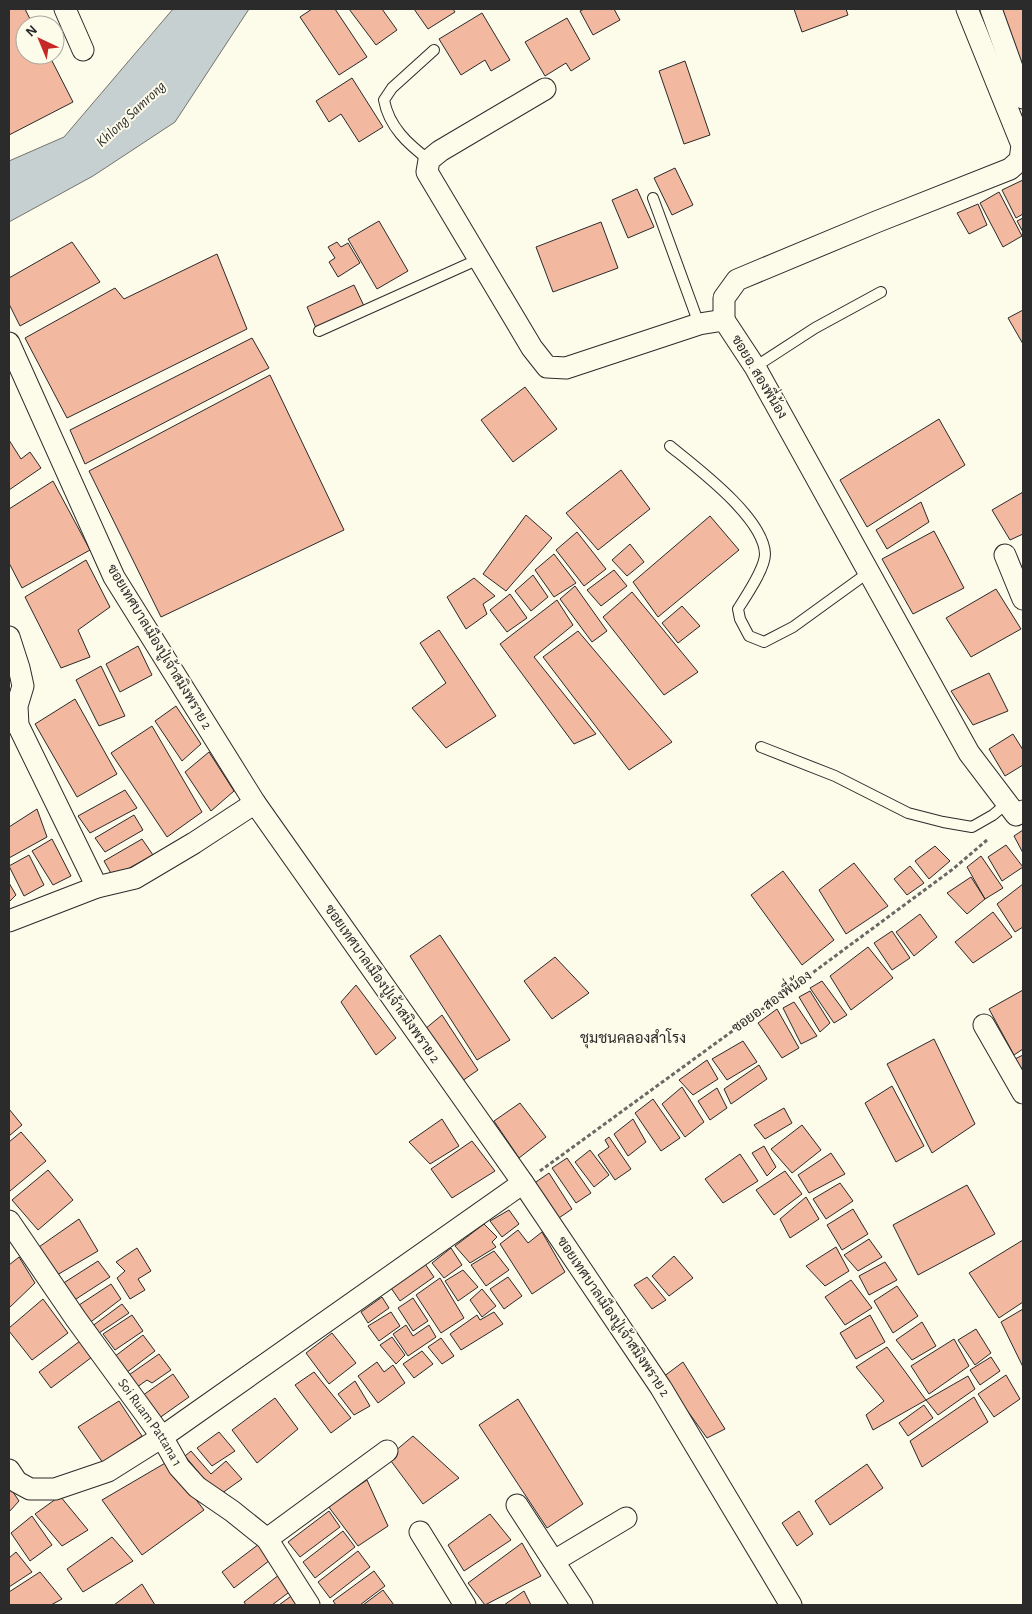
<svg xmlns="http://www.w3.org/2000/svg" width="1032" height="1614" font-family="'Alegreya Sans',Sarabun,sans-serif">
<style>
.water{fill:#c7d0d0;stroke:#74746e}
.building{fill:#f2b8a0;stroke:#2b2b2b}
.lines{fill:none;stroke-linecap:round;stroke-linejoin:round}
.lane-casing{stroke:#2b2b2b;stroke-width:12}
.street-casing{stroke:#2b2b2b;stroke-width:23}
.path{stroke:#6a6964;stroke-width:3;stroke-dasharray:4 2.5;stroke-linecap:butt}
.lane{stroke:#fdfbea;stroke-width:10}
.street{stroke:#fdfbea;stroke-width:21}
.labels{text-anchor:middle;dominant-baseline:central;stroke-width:4;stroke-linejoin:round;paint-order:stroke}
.street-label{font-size:14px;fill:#2b2b2b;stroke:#fdfbea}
.water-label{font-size:15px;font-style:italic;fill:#2b2b2b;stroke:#fdfbea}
.neighbourhood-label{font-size:15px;fill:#2b2b2b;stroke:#fdfbea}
</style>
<rect width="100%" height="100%" fill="#fdfbea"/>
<path class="water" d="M173,9h76l-74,113 -82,54 -84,46v-61l55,-24z"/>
<path class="building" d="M9,9h16l8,16h-8v30h24l24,47 -64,33z
M312,9h23l32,48 -28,18 -39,-58z
M349,9h33l15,21 -21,15z
M414,9h39l2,3 -27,17z
M584,9h30l6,11 -27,15 -13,-24z
M794,9h52l2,6 -46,17z
M995,9h28v59z
M482,13l28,47 -19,11 -6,-11 -24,15 -22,-36z
M567,18l23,41 -19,12 -5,-8 -21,13 -20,-34z
M685,61l25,74 -26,9 -25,-73z
M352,78l31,49 -24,15 -18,-28 -12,8 -13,-21z
M675,168l18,37 -21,10 -18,-37z
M1023,180v34l-7,4 -14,-28z
M637,189l17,38 -26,11 -16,-38z
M999,192l23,44 -19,11 -23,-44z
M978,204l9,21 -18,9 -12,-21z
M1023,218v14l-6,-11z
M379,221l29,50 -31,18 -29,-50z
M601,222l17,46 -65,24 -17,-45z
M72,242l28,40 -80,44 -11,-22v-26z
M337,242l4,5 7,-4 12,20 -22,14 -9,-15 6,-4 -7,-11z
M217,254l30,75 -180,89 -42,-80 90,-50 9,11z
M354,285l10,21 -48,22 -9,-21z
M1023,310v34l-15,-26z
M252,338l17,30 -184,96 -15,-34z
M270,375l74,155 -183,87 -72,-146z
M525,387l32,42 -44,33 -32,-42z
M939,419l26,46 -98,62 -27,-47z
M9,440l12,19 9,-7 11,16 -32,22z
M621,470l29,39 -52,41 -32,-37z
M53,481l37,69 -68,38 -13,-25v-54z
M1023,492v42l-13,6 -18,-30z
M921,502l8,20 -42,27 -11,-19z
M526,515l26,23 -46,53 -23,-17z
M710,516l29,34 -81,67 -25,-35z
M934,531l30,57 -51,26 -31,-55z
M577,532l29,37 -22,17 -28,-36z
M630,544l14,18 -17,14 -15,-16z
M554,554l22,29 -22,14 -19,-27z
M86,560l24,47 -32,23 12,27 -29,11 -36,-71z
M614,570l13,16 -26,20 -14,-16z
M533,575l15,22 -17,14 -16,-20z
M474,578l21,18 -12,8 4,10 -21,15 -19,-32z
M575,586l32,45 -15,11 -32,-43z
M996,589l25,40 -50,28 -25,-39z
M632,592l66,80 -34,23 -61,-78z
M510,594l17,24 -20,14 -17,-22z
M557,600l16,25 -39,32 62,77 -22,10 -74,-100z
M682,606l18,20 -22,17 -16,-20z
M439,630l57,86 -50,32 -34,-40 34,-25 -26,-40z
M578,631l94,111 -43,28 -86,-113z
M138,646l14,29 -32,17 -14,-28z
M101,666l24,50 -26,10 -23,-46z
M989,673l19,38 -35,14 -22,-34z
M75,699l42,75 -40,23 -42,-73z
M176,706l25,38 -19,17 -27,-40z
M152,726l50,86 -35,25 -56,-84z
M1013,734l10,16v15l-18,11 -16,-27z
M209,752l25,39 -23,20 -26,-39z
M125,790l12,18 -47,25 -12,-17z
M37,809l10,28 -38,21v-31z
M134,815l9,15 -38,22 -10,-14z
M1023,830v23l-9,-17z
M52,839l19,37 -18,9 -21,-34z
M142,839l11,16 -40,22 -9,-16z
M1006,845l17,22 -21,14 -14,-24z
M935,846l15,15 -21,18 -14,-18z
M29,855l15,30 -20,11 -15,-30z
M981,856l22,32 -18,11 -18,-32z
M854,863l34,43 -42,28 -27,-44z
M910,866l14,17 -17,12 -13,-16z
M783,871l51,69 -32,25 -51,-70z
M971,877l14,22 -18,15 -20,-21z
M9,883l7,12 -7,7z
M1023,884v43l-8,5 -18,-28z
M993,912l19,25 -39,26 -18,-21z
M920,914l17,23 -23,19 -18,-24z
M892,931l18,27 -18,12 -18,-27z
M440,935l70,105 -33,20 -67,-104z
M868,947l25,31 -42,32 -21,-34z
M555,957l34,36 -37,26 -28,-38z
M822,981l25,34 -13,8 -24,-35z
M356,985l40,53 -20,17 -35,-53z
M1023,990v59l-9,6 -25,-46z
M810,991l20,32 -10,9 -21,-35z
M794,1002l23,34 -16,8 -18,-36z
M777,1009l22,39 -17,10 -24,-35z
M442,1015l36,55 -16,11 -37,-52z
M934,1039l41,85 -43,29 -45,-89z
M743,1041l14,21 -30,18 -15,-21z
M1023,1055v20l-8,-16z
M707,1060l11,19 -25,16 -14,-15z
M759,1065l8,14 -36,25 -7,-15z
M892,1086l32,60 -28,16 -31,-59z
M682,1087l22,35 -19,15 -23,-33z
M717,1088l10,20 -17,12 -12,-19z
M653,1099l27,39 -19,13 -26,-38z
M520,1103l26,34 -27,21 -25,-37z
M784,1108l8,15 -27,16 -11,-14z
M9,1109l13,16 -13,11z
M442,1119l17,27 -29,18 -21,-22z
M633,1119l13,23 -18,14 -14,-22z
M802,1125l19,25 -29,23 -21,-24z
M21,1132l25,29 -36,30 -1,-1v-48z
M609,1137l22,32 -16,11 -17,-25 11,-8 -4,-7z
M472,1141l23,30 -43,27 -21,-29z
M764,1146l12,21 -9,9 -15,-23z
M590,1150l19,25 -15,12 -19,-25z
M831,1153l14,21 -36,19 -11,-18z
M740,1154l18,27 -35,22 -18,-24z
M567,1158l24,35 -15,10 -24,-35z
M48,1170l25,30 -35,30 -26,-30z
M785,1171l17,23 -28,21 -18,-25z
M549,1173l23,36 -16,11 -23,-36z
M840,1183l13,18 -27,18 -13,-20z
M967,1185l28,49 -77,41 -25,-50z
M806,1197l13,22 -29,19 -10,-19z
M853,1209l15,25 -26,16 -15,-25z
M509,1210l10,14 -17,13 -12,-16z
M79,1219l19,32 -41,24 -21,-26z
M484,1224l13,13 -5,5 4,5 -26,16 -15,-17z
M518,1230l10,13 14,-11 23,40 -33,22 -32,-50z
M869,1239l13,18 -24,14 -14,-16z
M1023,1240v62l-24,16 -30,-45z
M836,1247l13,24 -24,15 -19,-20z
M137,1248l14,23 -13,8 7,11 -15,9 -13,-21 8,-7 -9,-9z
M451,1248l11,17 -18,13 -12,-15z
M494,1251l15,19 -23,16 -15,-21z
M674,1256l19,22 -24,18 -17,-20z
M19,1257l16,26 -26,25v-43z
M98,1261l12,16 -37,24 -11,-17z
M885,1262l12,18 -28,15 -10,-19z
M425,1264l9,13 -34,24 -9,-13z
M463,1270l15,17 -20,14 -13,-20z
M508,1277l14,19 -18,13 -14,-20z
M647,1277l19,23 -14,9 -18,-24z
M440,1278l24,40 -23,15 -25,-38z
M851,1280l21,28 -27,17 -20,-28z
M111,1284l10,15 -33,25 -12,-17z
M897,1286l21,30 -25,17 -19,-32z
M482,1289l14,17 -14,11 -12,-17z
M382,1297l7,11 -21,15 -7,-11z
M413,1298l15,23 -15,10 -15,-23z
M43,1299l25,34 -36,27 -23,-29v-3z
M122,1304l7,9 -33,22 -5,-8z
M1023,1309v58l-22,-45z
M391,1312l9,14 -21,15 -11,-15z
M494,1312l9,12 -42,26 -11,-16 27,-19 3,5z
M132,1315l11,16 -28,19 -12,-16z
M870,1315l15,27 -29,17 -16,-26z
M922,1322l14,24 -24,14 -16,-20z
M406,1325l7,11 16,-11 7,12 -28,19 -15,-22z
M976,1329l15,24 -16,12 -17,-25z
M332,1333l24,30 -27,21 -23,-31z
M143,1335l12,16 -33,25 -12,-16z
M392,1337l13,18 -9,9 -16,-19z
M441,1338l13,18 -12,8 -14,-17z
M954,1339l15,27 -40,28 -18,-28z
M80,1341l12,16 -41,31 -12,-16z
M887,1347l39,53 -53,30 -7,-15 18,-14 -28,-34z
M422,1351l11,13 -19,14 -11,-14z
M159,1354l12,16 -19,13 -5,-3 -14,10 -7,-13z
M991,1357l9,14 -20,14 -10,-15z
M377,1362l7,10 9,-7 12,18 -27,20 -20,-27z
M683,1362l42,67 -18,9 -44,-61z
M314,1372l37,46 -20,15 -36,-48z
M173,1374l16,23 -34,24 -16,-23z
M1006,1375l14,24 -26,18 -16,-23z
M968,1376l7,13 -37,26 -12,-15z
M355,1381l15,25 -16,9 -16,-21z
M974,1397l14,25 -66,45 -12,-26z
M275,1398l23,31 -41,34 -25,-33z
M518,1399l65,105 -36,24 -68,-103z
M119,1401l23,35 -39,27 -25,-36z
M924,1405l9,13 -25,18 -9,-13z
M219,1432l16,19 -23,15 -15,-18z
M413,1436l46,42 -36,26 -35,-47z
M191,1451l20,23 15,-13 16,18 -24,17 -33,-40z
M167,1462l37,48 -62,45 -40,-55z
M867,1464l16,24 -53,37 -15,-24z
M367,1480l21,46 -30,20 -30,-40z
M9,1486l10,15 -10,11z
M60,1496l28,34 -26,16 -27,-32z
M329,1511l11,16 -40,30 -12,-15z
M799,1511l14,23 -16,12 -15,-23z
M490,1514l21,26 -47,31 -16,-26z
M32,1516l20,29 -22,16 -19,-28z
M343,1531l12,16 -40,31 -12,-16z
M112,1537l21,24 -50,31 -16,-23z
M263,1541l11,16 -40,31 -12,-16z
M522,1543l19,33 -56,29 -17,-22z
M358,1551l12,16 -40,31 -12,-16z
M16,1552l16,20 -23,15v-29z
M284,1571l12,16 -24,18h-26l-2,-3z
M374,1571l11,15 -25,19h-24l-3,-4z
M40,1572l22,27 -11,6h-42v-13z
M142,1584l13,21h-41z
M383,1590l11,15h-31z
M298,1591l10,14h-29z
M524,1591l7,14h-27z"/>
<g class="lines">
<defs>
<path id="lane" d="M429,160c-21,-16 -40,-33 -45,-60l8,-12 42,-38
M653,198l46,126
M319,331l160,-72
M755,367l60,-39 66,-36
M670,446c27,22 94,72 95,108 0,15 -19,42 -27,55l2,10 9,17 15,6 29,-15 76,-55
M761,747l74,29 73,37 35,9 29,5 21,-12 14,-12"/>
<g id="street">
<path d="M65,9l18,41"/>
<path d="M991,9l32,89"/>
<path d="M545,89l-105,62 -11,9 -2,12 105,176 15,19 19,1 133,-44 25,-4 31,47 214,386 47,62 7,-4"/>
<path d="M724,320v-22l13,-18 139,-58 134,-53 10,-9 2,-15 -55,-136"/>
<path d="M9,343l105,234 141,226 268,380 138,205 130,217"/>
<path d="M1005,555l18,44"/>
<path d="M9,637l10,31 4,18 -6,20 1,19 79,162"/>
<path d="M9,921l88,-34 38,-9 59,-35 61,-40"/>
<path d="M984,1025l39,68"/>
<path id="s1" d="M9,1221l67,98 86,118 17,30 18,20 35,24 35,28 42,66"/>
<path d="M9,1470l8,12 13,7h25l53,-18 54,-34 361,-254"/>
<path d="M517,1505l65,100"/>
<path d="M420,1532l45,73"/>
<path d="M267,1539l120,-88"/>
<path d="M554,1561l72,-43"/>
</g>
</defs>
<use href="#lane" class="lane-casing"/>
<use href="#street" class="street-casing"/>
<path class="path" d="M540,1171l275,-200 138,-102 34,-29"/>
<use href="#lane" class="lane"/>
<use href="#street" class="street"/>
</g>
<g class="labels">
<g class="street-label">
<text transform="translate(759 377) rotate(59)">ซอยอ. สองพี่น้อง</text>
<text transform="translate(159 647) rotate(59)">ซอยเทศบาลเมืองปู่เจ้าสมิงพราย 2</text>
<text transform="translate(382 984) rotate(55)">ซอยเทศบาลเมืองปู่เจ้าสมิงพราย 2</text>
<text transform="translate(772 1002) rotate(-36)">ซอยอ. สองพี่น้อง</text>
<text transform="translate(613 1317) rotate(56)">ซอยเทศบาลเมืองปู่เจ้าสมิงพราย 2</text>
<text stroke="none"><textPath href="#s1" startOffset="246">Soi Ruam Pattana 1</textPath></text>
</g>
<g class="water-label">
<text transform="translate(131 114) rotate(-43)">Khlong Samrong</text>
</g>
<g class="neighbourhood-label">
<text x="633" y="1038">ชุมชนคลองสำโรง</text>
</g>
</g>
<rect width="1032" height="1614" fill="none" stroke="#2b2b2b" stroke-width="20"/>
<g transform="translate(40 40) rotate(316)"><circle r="24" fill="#fdfbea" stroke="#a9a89e"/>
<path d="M0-4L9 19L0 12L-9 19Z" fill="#c62828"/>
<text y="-8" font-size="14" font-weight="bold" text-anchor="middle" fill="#2b2b2b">N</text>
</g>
</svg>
